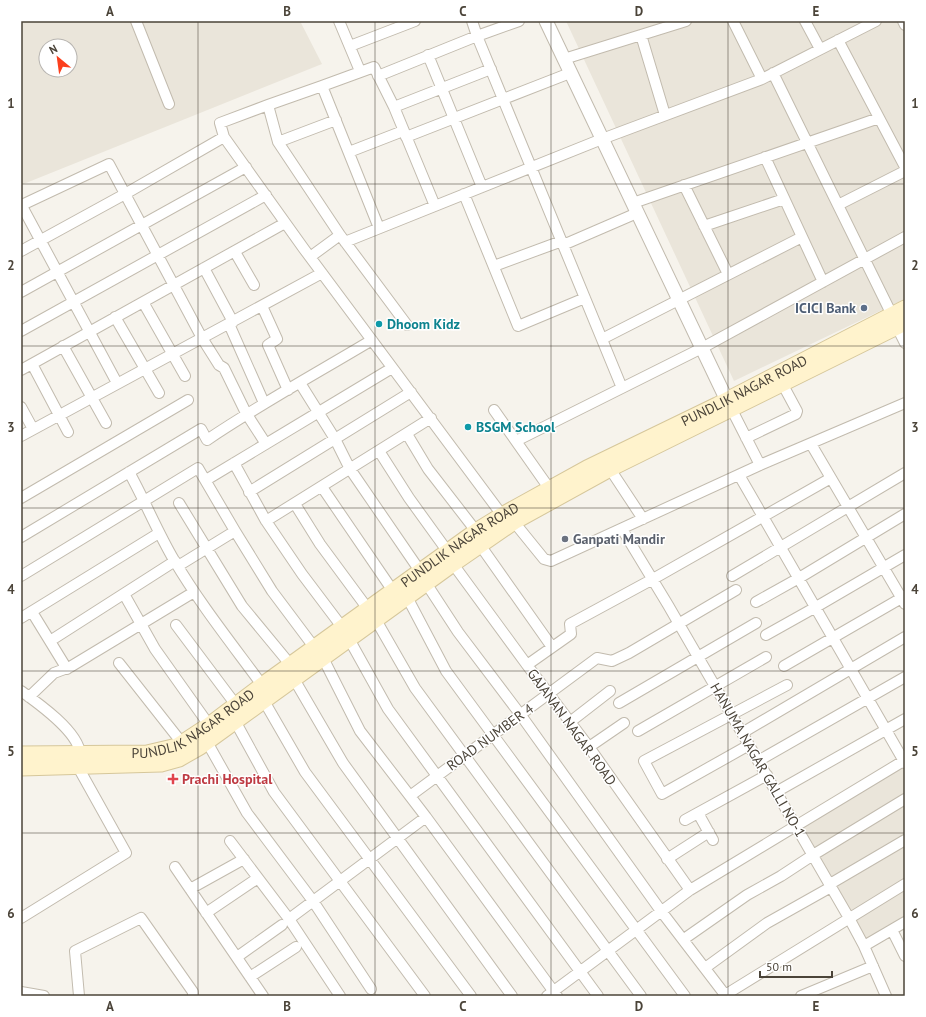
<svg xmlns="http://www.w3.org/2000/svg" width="926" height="1017" font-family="'PT Sans',sans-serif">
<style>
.residential{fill:#eae5da;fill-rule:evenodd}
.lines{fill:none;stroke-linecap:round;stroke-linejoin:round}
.minor-casing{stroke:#c2bbae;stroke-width:12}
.tertiary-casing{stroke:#c2bbae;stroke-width:15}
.secondary-casing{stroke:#d6c79b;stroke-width:17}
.minor{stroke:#fff;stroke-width:10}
.tertiary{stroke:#fff;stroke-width:13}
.secondary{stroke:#fff3cd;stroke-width:15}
.grid{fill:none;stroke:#4b4439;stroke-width:1;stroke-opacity:0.55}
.service-dot{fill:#5c6f8a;stroke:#fff;stroke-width:1.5}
.culture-dot{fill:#0f9aa8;stroke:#fff;stroke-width:1.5}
.worship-dot{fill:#6b7280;stroke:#fff;stroke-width:1.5}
.health-dot{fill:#e0444e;stroke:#fff;stroke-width:1.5}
.labels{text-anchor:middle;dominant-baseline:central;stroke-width:3;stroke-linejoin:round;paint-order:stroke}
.service-label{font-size:14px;font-weight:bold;fill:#4e5e75;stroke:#fff;text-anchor:end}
.culture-label{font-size:14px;font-weight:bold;fill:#0d838f;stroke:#fff;text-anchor:start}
.street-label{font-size:14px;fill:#4b4439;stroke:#fff}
.worship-label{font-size:14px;font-weight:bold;fill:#5b616d;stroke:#fff;text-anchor:start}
.health-label{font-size:14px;font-weight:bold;fill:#be3a42;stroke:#fff;text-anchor:start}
.neatline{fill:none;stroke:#4b4439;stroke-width:1.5}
.grid-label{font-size:13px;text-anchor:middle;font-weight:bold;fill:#4b4439}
</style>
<rect width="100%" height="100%" fill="#f6f3ec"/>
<path class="residential" d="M21,21h279l22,43 -301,121zM46,46h24v24h-24z
M566,21h339v278l-171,82z
M905,764v155l-39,22 -65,-114z"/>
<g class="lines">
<defs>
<path id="minor" d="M136,21l33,83
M339,21l21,50
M472,21l5,15 145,352
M733,21l29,58
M805,21l15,28
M903,21l2,4
M641,35l24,80
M838,40l67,127
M350,46l65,-25
M428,55l54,132
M564,59l122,-38
M773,73l119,242
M378,76l99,-40 42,-15
M322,86l52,-19 20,40 41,99
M268,105l10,37 62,93 67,90
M394,107l97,-38
M406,137l164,-64
M278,142l58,-22
M349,152l54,-21
M765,157l58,125
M684,185l44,89
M464,194l54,132 67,-28
M633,203l246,-85
M838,205l67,-34
M704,226l80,-27
M379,228l-57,-142 -54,19 -48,18 4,14 80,112 198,266 12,7 30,37 7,2 209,-96 145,-62
M345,242l257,-103 160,-60 114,-58
M563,245l74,-32
M21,251l104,-57 99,-57
M235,252l19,33
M310,257l30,-22
M494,266l68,-25
M204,268l29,54
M21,292l225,-125
M143,302l42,74
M262,306l15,33 -9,6 20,45
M115,317l44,76
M229,324l35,79
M897,327l8,16
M21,331l245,-136
M602,339l200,-102
M63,346l43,77
M32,364l36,68
M21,370l264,-147
M117,383l-94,-175 1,-4 85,-40 93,174 17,27 5,3 22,45 20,31
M300,383l35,56 15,30 70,102
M21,407l12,22
M494,410l55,78
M732,410l28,55
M407,434l21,35 48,62
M21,436l301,-163
M746,438l50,-24 1,-3 -14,-26
M516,441l186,-93 203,-111
M811,444l94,160
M379,451l30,47 39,54
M234,463l32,58 36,53 40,53
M610,469l33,50
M129,472c16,29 28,59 45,88 26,44 58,84 88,125
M739,475l166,288
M206,480l186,-112
M322,487l71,104
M249,492l162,-100
M21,498l167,-98
M179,503l63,103 52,63
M295,504l25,40 48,65
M266,521l165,-103
M622,529l46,76 181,313 15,28 22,50
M21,537l180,-108 6,11c53,-36 110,-67 165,-100
M480,545l72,102
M453,564l74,101 62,82 101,143
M178,566l57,-35
M21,576l177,-108 37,63 37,60 42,56
M732,576l173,-103
M426,583l32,49 62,82 141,197 65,85
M124,594l31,55 54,76
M407,597l39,74 239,325
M756,602l43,-24 106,-64
M32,612l35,57
M21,618l138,-85
M376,620l39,68 226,308
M176,625l60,80
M766,635l50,-28 89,-52
M349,639l39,70 210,287
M50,641l125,-80
M323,658l37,73 66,86 131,179
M119,663l63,80
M527,665l44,-31 -1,-10 83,-45 178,-101
M784,666l121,-70
M294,679l49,84 169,233
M21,691c17,12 58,41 59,63 0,4 -2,9 -2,13l48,86 -105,65
M29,697l25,-24 16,-6 124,-75
M264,701l41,71 166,224
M619,703l137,-80
M235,721l39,71 151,204
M570,722l40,-31
M638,731l128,-74
M742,733l163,-96
M207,742l40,71 66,88 58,88
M749,745l-87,49 -18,-33 143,-76
M589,747l35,-24
M758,761l147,-84
M776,792l129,-73
M410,796l187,-138 15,3 17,-8 107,-63
M698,813l15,27
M685,820l82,-45
M230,841l59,78 51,77
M667,859l42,-27
M175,867l88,129
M830,884l75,-44
M190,889l54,-30
M206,913l52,-35
M289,919l137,-102
M892,930l13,26
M684,939l63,-44 34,-19 32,-21 92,-56
M864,946l41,-24
M237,957l45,-32
M705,968l62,-45 64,-36
M250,977l46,-30
M21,992l23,4
M725,995l180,-111
M79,996l-4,-45 66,-33 52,74v4
M547,996l143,-106 215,-130
M801,996l72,-30"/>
<path id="tertiary" d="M546,21l185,388"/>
<g id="secondary">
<path id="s1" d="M21,754l126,-1 30,-7 32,-21 53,-40 143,-103 71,-51 26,-16 85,-47 130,-63 188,-97"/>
<path d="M21,768l140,-4 18,-5 21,-12 253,-183 61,-42 96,-53 295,-146"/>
</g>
</defs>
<use href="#minor" class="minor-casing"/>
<use href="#tertiary" class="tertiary-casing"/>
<use href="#secondary" class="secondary-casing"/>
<use href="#minor" class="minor"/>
<use href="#tertiary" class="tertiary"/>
<use href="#secondary" class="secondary"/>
</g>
<path class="grid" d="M198,21v975M375,21v975M551,21v975M728,21v975M21,184h884M21,346h884M21,508h884M21,671h884M21,833h884"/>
<circle class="service-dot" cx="864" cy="308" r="4"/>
<g class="culture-dot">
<circle cx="379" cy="324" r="4"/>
<circle cx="468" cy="427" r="4"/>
</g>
<circle class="worship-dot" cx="565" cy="539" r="4"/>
<path class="health-dot" d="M171 773h4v4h4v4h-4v4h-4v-4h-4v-4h4z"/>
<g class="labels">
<g class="service-label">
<text x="856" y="308">ICICI Bank</text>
</g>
<g class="culture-label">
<text x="387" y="324">Dhoom Kidz</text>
<text x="476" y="427">BSGM School</text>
</g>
<g class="street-label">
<text stroke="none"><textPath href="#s1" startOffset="828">PUNDLIK NAGAR ROAD</textPath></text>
<text stroke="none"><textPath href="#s1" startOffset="504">PUNDLIK NAGAR ROAD</textPath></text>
<text stroke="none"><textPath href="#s1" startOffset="180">PUNDLIK NAGAR ROAD</textPath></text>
<text transform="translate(572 727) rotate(54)">GAJANAN NAGAR ROAD</text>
<text transform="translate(490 737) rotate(-36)">ROAD NUMBER 4</text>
<text transform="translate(758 760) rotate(60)">HANUMA NAGAR GALLI NO-1</text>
</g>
<g class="worship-label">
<text x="573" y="539">Ganpati Mandir</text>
</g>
<g class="health-label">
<text x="182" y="779">Prachi Hospital</text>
</g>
</g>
<rect width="926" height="1017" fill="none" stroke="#ffffff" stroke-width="44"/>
<g transform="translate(58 58) rotate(331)"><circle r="19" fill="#ffffff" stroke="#b7b4b0"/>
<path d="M0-3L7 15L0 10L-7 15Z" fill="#fc3f1d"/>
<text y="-6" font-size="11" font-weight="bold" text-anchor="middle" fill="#4b4439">N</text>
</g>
<path d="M760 971v6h72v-6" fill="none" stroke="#4b4439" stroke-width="2"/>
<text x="766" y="971" font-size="12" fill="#4b4439" stroke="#ffffff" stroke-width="3" paint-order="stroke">50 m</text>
<rect x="22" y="22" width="882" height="973" class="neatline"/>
<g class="grid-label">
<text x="110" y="16">A</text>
<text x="287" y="16">B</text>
<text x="463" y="16">C</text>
<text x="639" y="16">D</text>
<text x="816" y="16">E</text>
<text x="11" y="108">1</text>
<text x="915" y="108">1</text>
<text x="11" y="270">2</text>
<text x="915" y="270">2</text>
<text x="11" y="432">3</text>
<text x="915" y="432">3</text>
<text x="11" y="594">4</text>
<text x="915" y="594">4</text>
<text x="11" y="756">5</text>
<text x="915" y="756">5</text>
<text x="11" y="918">6</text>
<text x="915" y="918">6</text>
<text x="110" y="1011">A</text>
<text x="287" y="1011">B</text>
<text x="463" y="1011">C</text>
<text x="639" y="1011">D</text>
<text x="816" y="1011">E</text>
</g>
</svg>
